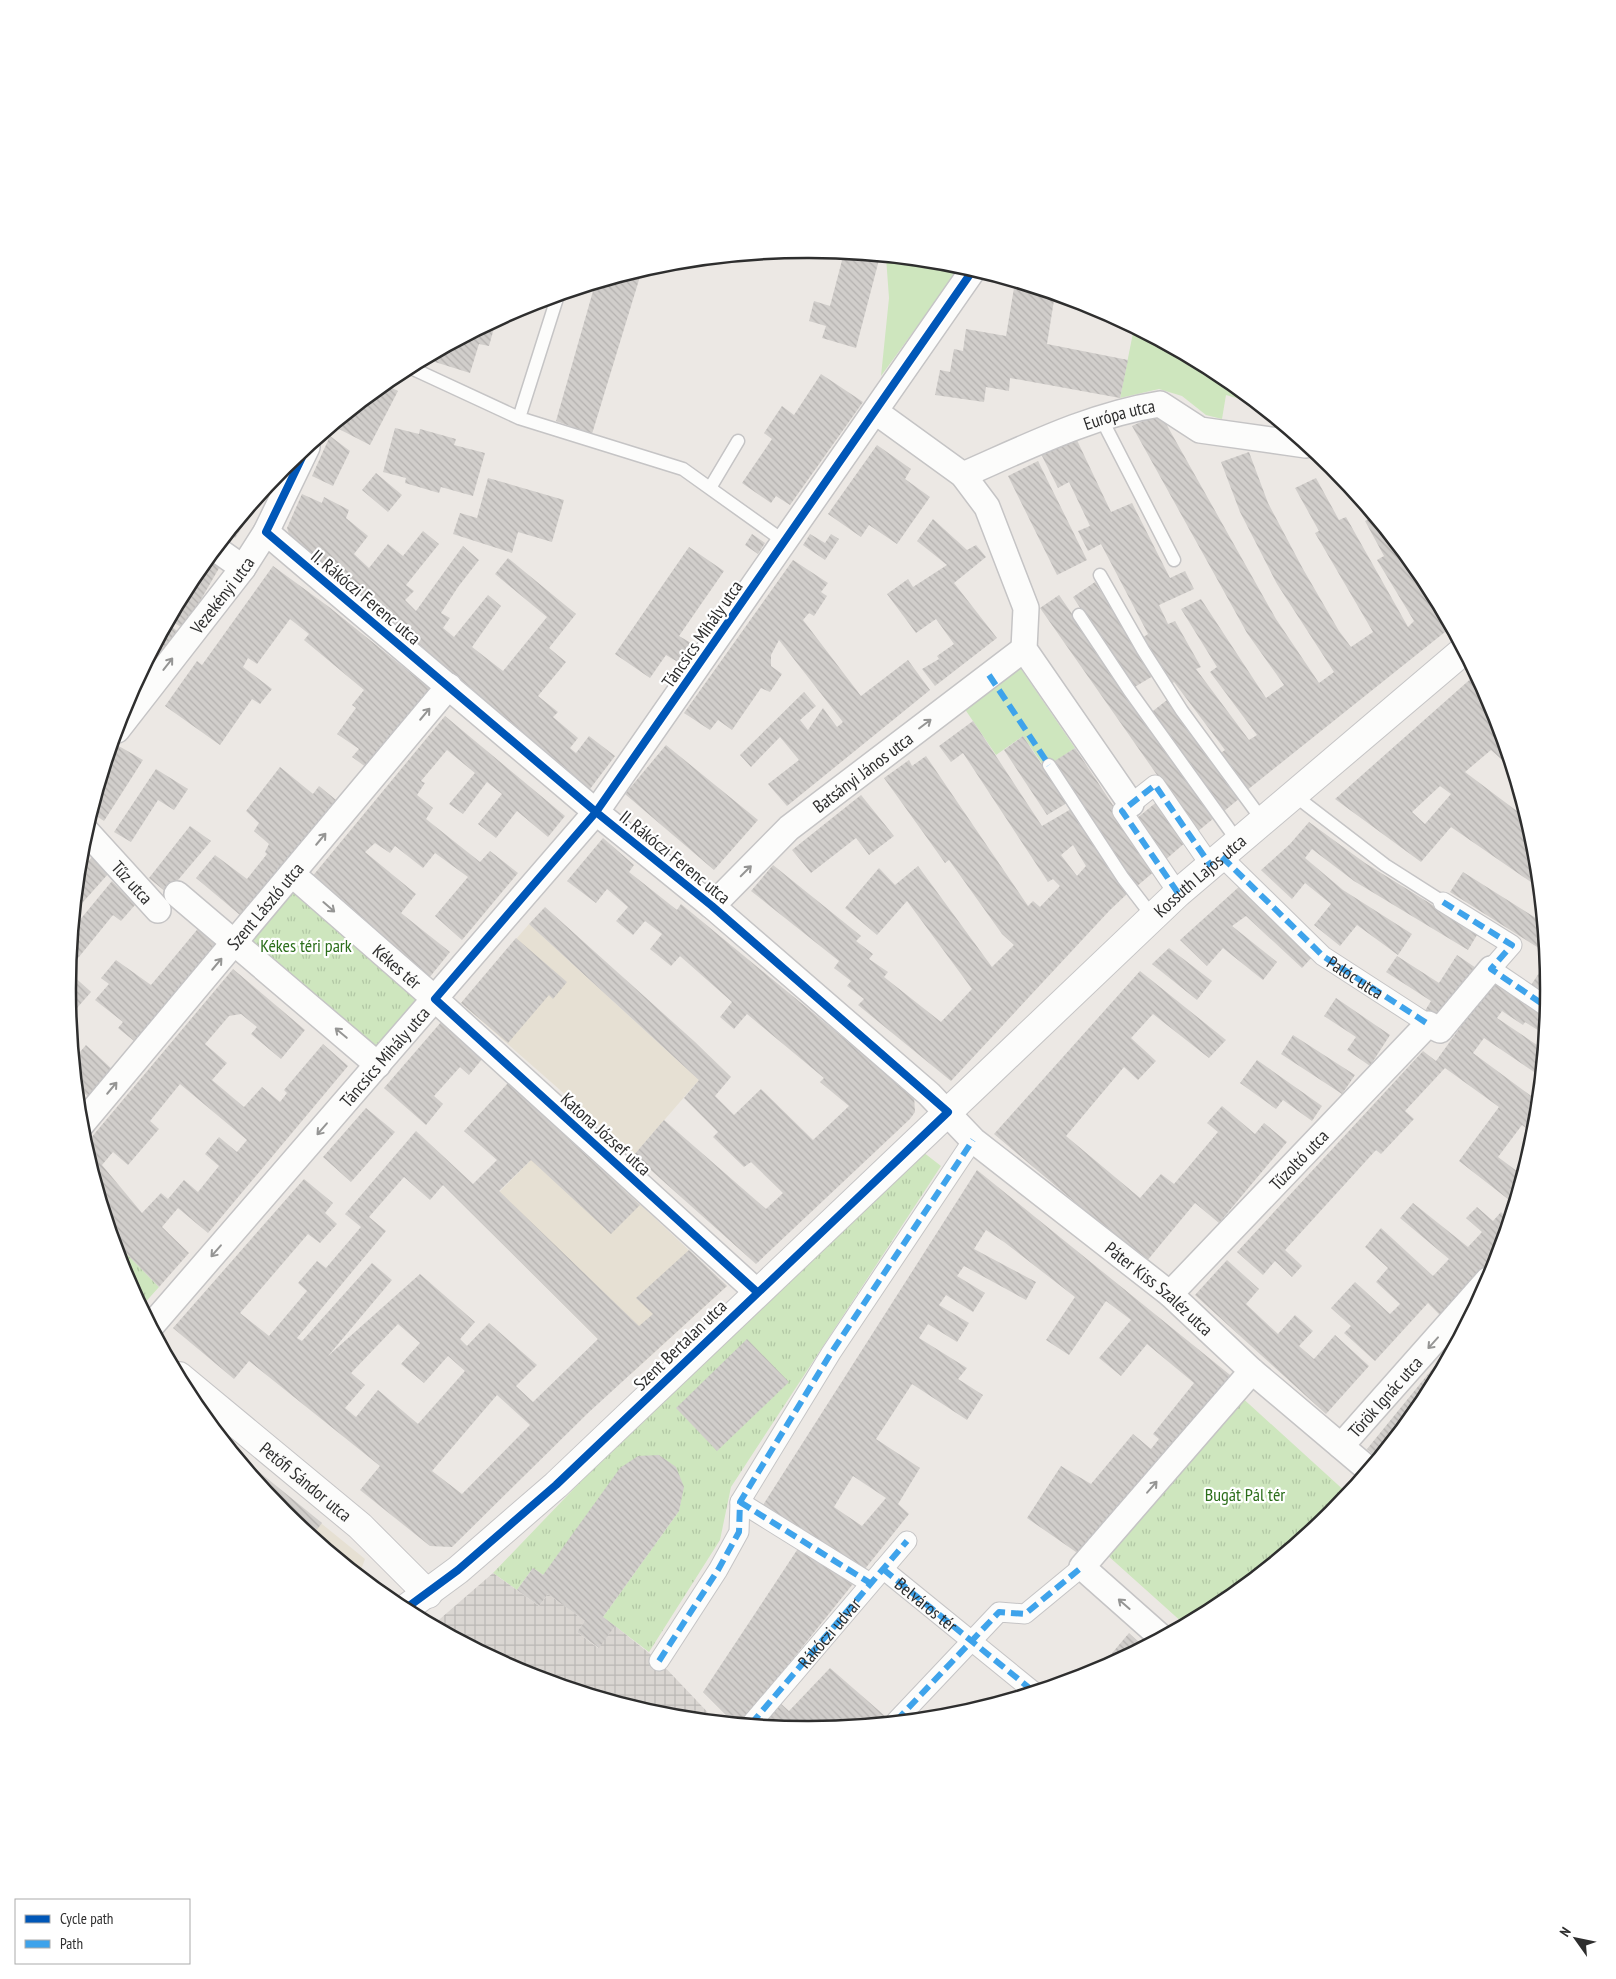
<svg xmlns="http://www.w3.org/2000/svg" width="1616" height="1979" font-family="'PT Sans Narrow',sans-serif">
<style>
.education{fill:#e6e0d3}
.grass{fill:#cee6be}
.park{fill:url(#park-tufts)}
.plaza{fill:url(#plaza-grid)}
.building{fill:url(#building-back-hatch);fill-rule:evenodd}
.lines{fill:none;stroke-linecap:round;stroke-linejoin:round}
.service-casing{stroke:#c5c4c5;stroke-width:15}
.pedestrian-casing{stroke:#c5c4c5;stroke-width:21}
.minor-casing{stroke:#c5c4c5;stroke-width:28}
.tertiary-casing{stroke:#c5c4c5;stroke-width:30}
.secondary-casing{stroke:#c5c4c5;stroke-width:30}
.service{stroke:#fcfcfb;stroke-width:12}
.pedestrian{stroke:#fcfcfb;stroke-width:19}
.minor{stroke:#fcfcfb;stroke-width:25}
.tertiary{stroke:#fcfcfb;stroke-width:28}
.secondary{stroke:#fcfcfb;stroke-width:28}
.quiet{stroke:#3ea3eb;stroke-width:6;stroke-dasharray:12 6;stroke-linecap:butt}
.cycleway-casing{stroke:#fff;stroke-width:11}
.cycleway{stroke:#0057b8;stroke-width:8}
.oneway{stroke:#959594}
.labels{text-anchor:middle;dominant-baseline:central;stroke-width:4.5;stroke-linejoin:round;paint-order:stroke}
.street-label{font-size:18px;fill:#2e2e2e;stroke:#fff}
.park-label{font-size:18px;fill:#2c6e1b;stroke:#fff}
.rim{fill:none;stroke:#2e2e2e;stroke-width:2.5}
</style>
<defs>
<pattern id="park-tufts" width="24" height="20" patternUnits="userSpaceOnUse" patternTransform="scale(1.25)"><rect width="24" height="20" fill="#cee6be"/><path d="M3 7l-1-3M5 7V3M7 7l1-3M15 17l-1-3M17 17v-4M19 17l1-3" fill="none" stroke="#b1c6a4"/></pattern>
<pattern id="plaza-grid" width="8" height="8" patternUnits="userSpaceOnUse" patternTransform="scale(1.25)"><rect width="8" height="8" fill="#dad6d2"/><path d="M0 4h8M4 0v8" fill="none" stroke="#bbb8b5"/></pattern>
<pattern id="building-back-hatch" width="6" height="6" patternUnits="userSpaceOnUse" patternTransform="scale(1.25)"><rect width="6" height="6" fill="#d1cecb"/><path d="M-1 5l2 2M0 0l6 6M5-1l2 2" fill="none" stroke="#b4b1af"/></pattern>
</defs>
<rect width="100%" height="100%" fill="#ece8e4"/>
<path class="education" d="M529,924l170,156 -65,75 -173,-152z
M561,1130l166,156 -95,87 -157,-157z
M236,1454l129,105 -6,16 -75,-62z"/>
<path class="grass" d="M886,257l73,12 -78,107 8,-78z
M1134,328l86,46 21,18 -1,7 -14,-4 -4,24 -16,-4 -24,-19 -23,-7 -39,9z
M1013,657l62,91 -30,20 -22,-32 -27,19 -38,-56z"/>
<path class="park" d="M292,874l143,125 -57,66 -143,-121z
M923,1152l18,14 -210,321 -11,53 -71,112 -46,-35 76,-106 4,-24 -140,88 -10,-7 -16,22 -24,-17 168,-175z
M114,1241l45,46 -17,19 -18,-33z
M1238,1394l110,100 -17,19 -112,92 -35,19 -78,-70z"/>
<path class="plaza" d="M493,1573l46,33 9,-12 37,27 -8,11 21,16 17,-22 44,35 57,60 -53,-5 -139,-42 -91,-49z"/>
<path class="building" d="M844,253l36,3 -24,92 -34,-10 4,-12 -17,-5 5,-20 16,5z
M892,257l61,6 7,2 -1,4z
M642,270l-50,164 -36,-13 39,-137z
M1015,282l40,12 -8,50 81,16 -8,38 -110,-20 -1,13 -23,-4 -2,15 -49,-7 5,-25 10,2 4,-23 9,2 3,-22 40,7z
M496,321l-7,25 -10,-2 -9,29 -35,-11 3,-10z
M821,374l42,28 -73,103 -14,-9 -5,7 -29,-20 30,-44 -8,-6 18,-27 12,9z
M384,384l14,7 -28,54 -37,-19z
M1160,413l116,206 43,64 15,-11 -57,-88 -37,-72 -19,-50 28,-10 19,51 35,66 36,62 12,16 22,-15 -58,-99 4,-2 -24,-43 21,-10 23,42 7,-3 62,110 6,-6 -37,-61 7,-4 -19,-35 8,-4 39,46 38,65 -204,163 -28,-36 7,-5 -51,-68 -5,4 -27,-48 6,-4 -47,-90 -13,7 -10,-20 12,-5 -21,-44 -11,6 -18,-36 35,-16 36,76 21,-9 38,75 15,-7 9,18 -35,16 9,19 7,-3 26,46 -5,2 53,71 8,-5 -47,-63 7,-5 -36,-58 20,-10 65,99 18,-13 -37,-52 -115,-207z
M395,428l24,6 1,-5 36,10 -2,6 31,8 -12,43 -32,-9 -2,6 -34,-10 1,-5 -23,-6z
M330,436l20,15 -17,35 -21,-10z
M877,445l34,24 -6,10 25,18 -33,47 -28,-19 -8,12 -33,-23z
M1038,461l49,99 -30,15 -49,-99z
M376,473l26,22 -14,17 -26,-22z
M488,478l76,22 -12,42 -34,-10 -6,21 -59,-19 7,-21 17,5z
M268,486l1,1 -34,51 -6,-4z
M302,494l20,9 2,-6 25,13 -3,8 22,18 -14,18 15,14 19,-24 15,12 20,-25 16,13 -33,41 8,6 -9,9 11,11 47,-65 16,14 -21,27 -17,26 9,5 -7,10 11,9 34,-42 13,11 -29,41 31,24 44,-54 -52,-43 13,-16 68,56 -27,34 17,14 -28,34 20,16 -5,5 25,21 -8,10 6,5 13,-17 26,20 -25,33 -300,-252 -3,-9z
M933,519l34,31 9,-5 10,12 -32,26 43,55 -62,48 -13,-17 17,-10 -2,-3 17,-12 -18,-25 -20,14 -29,-39 21,-15 5,8 34,-22 -30,-24z
M752,534l13,9 -7,11 -13,-9z
M810,534l15,9 6,-9 8,5 -14,21 -22,-15z
M689,547l35,24 -45,65 12,7 -13,19 -12,-7 -16,23 -35,-24z
M211,556l11,7 -38,66 -14,-9 22,-42z
M793,560l35,23 -7,9 6,4 -13,20 -5,-3 -6,7 58,76 47,-36 22,30 -143,116 -19,-22 31,-24 -19,-23 -29,30 -11,-12 64,-63 12,14 -16,14 8,10 15,-22 14,19 6,-5 -64,-82 -8,15v11l11,8 -12,18 -9,-4 -29,42 -14,-10 -8,10 -26,-17z
M273,566l56,41 104,84 -63,79 -18,-13 7,-8 -22,-15 19,-26 -4,-3 12,-15 -60,-50 5,-6 -19,-15 -33,45 -9,-6 -5,9 29,22 -12,15 -8,-5 -32,46 -55,-39 32,-45 5,4z
M1095,582l58,94 -20,12 -60,-91z
M1059,595l155,223 -17,14 -157,-224z
M168,624l12,9 -38,47 -3,-2z
M1475,675l17,31 18,61 -19,-17 -26,22 61,46 8,27 4,42 -87,-60 -30,35 -86,-63zM1440,786l11,8 -26,30 -13,-12z
M1167,700l73,98 -17,14 -74,-98z
M445,716l120,100 -17,21 -31,-26 -21,27 -18,-14 24,-30 -15,-12 -24,32 -14,-10 26,-31 -28,-23 -26,31 4,2 -8,12 16,13 -7,11 54,43 10,-11 28,22 -56,67 -27,-24 33,-39 -33,-24 -12,15 -28,-22 -5,7 -15,-10 -10,9 51,42 -15,19 49,39 -21,26 -118,-100z
M973,721l69,105 29,-17 57,84 -18,17 -159,171 -93,-76 6,-6 -17,-13 4,-5 -17,-13 5,-7 -88,-70 22,-26 88,71 -5,5 17,13 -4,5 19,13 -4,5 57,45 31,-33 -65,-88 -30,34 -32,-27 34,-40 16,17 23,-19 74,101 22,-22 -12,-11 -53,-74 -4,3 -61,-85 25,-18 3,6 14,-10 102,150 5,-5 7,6 20,-21 -7,-7 -5,3 -85,-129 -12,9 -12,-16zM1073,845l13,21 -9,10 -16,-21z
M1023,736l44,67 -20,12 -43,-65z
M117,745l26,15 -39,61 -12,-8 16,-54z
M666,745l92,75 -44,50 -89,-76z
M1075,748l81,122 -20,17 -83,-125z
M280,767l33,27 6,-8 22,18 -95,116 -50,-42 19,-23 32,24 20,-25 -2,-2 4,-8 -15,-13 5,-8 -13,-12z
M156,769l32,20 -14,21 -16,-10 -27,42 -17,-10z
M861,795l33,41 -25,19 -13,-17 -45,35 -19,-23z
M1159,800l27,42 -22,19 -28,-42z
M1309,822l56,41 74,46 41,21 -12,20 -114,-69 -42,-32 -7,9 38,32 69,44 -14,21 -41,-30 -17,21 -26,-21 17,-21 -26,-21 -13,16 -31,-29 29,-26z
M190,826l21,15 -44,52 -18,-15z
M603,838l31,27 -5,7 48,38 4,-6 233,192 1,16 -5,7 -154,145 -122,-109 30,-35 102,89 17,-16 -32,-31 -7,5 -31,-30 5,-5 -34,-34 15,-18 -170,-156 16,-17 150,135 36,35 -16,19 19,19 27,-26 52,51 36,-34 -29,-24 4,-4 -77,-64 -13,15 -14,-12 12,-15 -52,-46 -9,10 -21,-17 12,-15 -17,-13 -12,14 -17,-14 12,-14 -21,-18 -11,14 -29,-22z
M93,856l16,17 -34,38 4,-40z
M1463,872l79,50 3,30 -95,-60z
M112,881l23,24 -14,16 -8,-6 -43,53 4,-41z
M1241,885l74,69 -13,14 -56,-52 -14,10 45,36 -14,18 -40,-32 -16,18 -27,-26z
M201,925l23,19 -85,101 -21,-17 5,-6 -28,-22 14,-16 -8,-6 15,-18 35,25z
M516,938l51,44 -14,17 -4,-4 -41,48 -47,-40z
M1169,948l43,33 -15,19 -45,-36z
M1457,955l19,13 -37,57 -16,-11 8,-13 -45,-29 11,-16 42,27z
M233,969l72,61 -24,29 -30,-25 6,-7 -16,-13 -12,2 -24,28 22,19 -15,17 32,27 18,-20 18,15 7,-9 -3,-3 39,-46 25,22 -140,167 -30,-25 -16,19 27,26 -30,34 -45,-46 -29,-96zM180,1084l67,56 -10,12 -18,-15 -14,17 14,12 -21,26 -14,-12 -16,19 -7,-6 -19,20 -40,-48 11,-13 15,13 31,-36 -9,-8z
M1541,970l6,4 1,23 -17,-12z
M1140,971l86,69 -17,18 -56,-44 -22,24 25,23 -18,19 -14,-13 -58,69 74,62 21,-24 13,10 44,-52 -11,-9 15,-17 33,28 9,-11 23,19 -68,81 -24,-20 -49,59 -152,-128z
M70,973l21,19 -21,24 -2,-27z
M1495,979l51,34 -2,21 -19,-12 -2,3 -21,-14 -5,7 46,31 -3,27 -56,-38 -11,15 65,48 -4,33 -12,-9 -24,32 24,18 -9,28 -54,-42 40,-54 -54,-39 -40,43 9,8 -33,35 -5,-4 -91,100 17,16 -10,11 -17,-16 -12,14 -26,-23 186,-201 13,10z
M1336,998l54,37 -20,31 -23,-16 9,-13 -32,-21z
M442,1021l41,37 -14,17 -9,-8 -26,29 9,8 -17,21 -42,-37z
M1293,1035l62,40 -13,19 -61,-40z
M86,1045l28,26 -23,28 -14,-12 -3,-28z
M1257,1060l65,46 -10,15 -29,-21 -7,9 -36,-26z
M508,1083l132,122 -29,29 -80,-74 -32,31 140,135 14,-12 -17,-16 53,-48 38,36 -139,127 -136,134 -22,-1 -70,-56 20,-24 -131,-105 -15,18 -61,-51 131,-149 29,24 -8,10 12,11 -17,19 -12,-9 -68,79 29,23 38,-45 -9,-8 19,-22 9,7 35,-41 -16,-13 71,-83 57,53 24,-24 -33,-29zM404,1177l26,23 13,-15 155,154 -65,63 -17,-16 21,-21 -48,-42 -22,23 -7,-7 15,-17 -55,-48 -92,82 64,-76 -20,-17 -70,78 -5,-3 89,-107 -17,-14zM398,1324l22,19 -19,21 23,19 24,-27 17,15 -47,53 -40,-34 -22,27 -11,-9 20,-23 -14,-12zM497,1395l33,30 -68,69 -30,-23z
M366,1108l29,24 -44,50 -28,-25z
M977,1170l258,209 -153,172 -6,1 -49,-34 34,-52 30,18 42,-50 18,15 8,-10 -6,-5 41,-51 -47,-39 -26,32 -22,-18 32,-38 -25,-19 -37,54 -23,-15 29,-43 -71,-55 -18,-12 -12,19 62,33 -10,18 -62,-34 -7,10 28,17 -12,19 -27,-17 -7,10 30,18 -12,19 -29,-18 -9,14 48,30 -9,11 25,16 -16,25 -55,-36 -36,55 44,29 -22,36 11,10 -142,177 22,20 41,-43 55,48 -6,7 -71,7 -74,-7 -31,-31 100,-151 -16,-20 -24,-16zM853,1476l33,22 -24,28 -28,-19z
M1413,1203l55,44 14,-15 -16,-14 11,-11 16,14 8,-9 7,7 -9,32 -59,64 -12,-12 -53,58 -31,-28 7,-7 -20,-18 24,-26 35,32 10,-10 -24,-22 12,-14 -23,-21 16,-19 52,48 16,-17 -49,-41z
M1227,1260l32,29 -13,15 32,30 17,-19 18,16 -14,15 15,13 21,-24 34,31 -43,48 -131,-119z
M747,1339l42,43 -72,69 -41,-43z
M1455,1341l-31,60 -47,57 -10,-9z
M236,1453l86,70 -10,13 -28,-23z
M659,1455l17,12 8,20 -5,24 -76,106 12,9 -16,22 -22,-16 8,-11 -37,-27 -9,12 -22,-16 16,-22 10,7 77,-107 18,-12z
M1129,1633l14,13 -46,25z"/>
<g class="lines">
<defs>
<path id="service" d="M558,295l-39,123 164,51 102,73
M409,367l110,51
M1101,418l73,142
M710,488l28,-47
M1100,575l43,75 39,61 81,110
M1079,615l50,75 110,153
M1049,765l74,113 30,39
M1294,795l91,70 58,37"/>
<g id="pedestrian">
<path d="M1222,857l101,99 105,68"/>
<path d="M1178,893l-56,-82 33,-26 56,81"/>
<path d="M1443,902l69,43 -21,24 56,38"/>
<path d="M740,1502l130,81"/>
<path d="M883,1569l150,122"/>
<path d="M659,1661l59,-91 21,-38 1,-30 91,-149 142,-213"/>
<path d="M896,1721l103,-109 26,2 57,-47"/>
<path id="s1" d="M751,1724l156,-183"/>
</g>
<g id="minor">
<path d="M876,412l87,63 24,32 39,101 -2,41 107,155"/>
<path id="s2" d="M963,475c64,-28 127,-60 197,-71l40,26 106,15"/>
<path id="s3" d="M266,532l330,280 116,94 217,188 44,46 197,154 82,77 116,98"/>
<path d="M216,549l27,19"/>
<path id="s4" d="M117,730l126,-162 23,-36 41,-85"/>
<path id="s5" d="M86,831l72,79"/>
<path id="s6" d="M292,874l143,125 322,293"/>
<path d="M177,894l201,171"/>
<path id="s7" d="M712,906l77,-78 235,-179"/>
<path id="s8" d="M81,1125l368,-439"/>
<path id="s9" d="M1170,1294l258,-270 12,6 51,-61"/>
<path id="s10" d="M152,1325l444,-513 377,-542"/>
<path id="s11" d="M1341,1446l147,-166"/>
<path d="M1161,1637l-79,-70 170,-196"/>
</g>
<g id="tertiary">
<path id="s12" d="M179,1376l181,150 68,68"/>
</g>
<g id="secondary">
<path id="s13" d="M405,1609l53,-39 98,-85 622,-592 285,-242"/>
</g>
</defs>
<use href="#service" class="service-casing"/>
<use href="#pedestrian" class="pedestrian-casing"/>
<use href="#minor" class="minor-casing"/>
<use href="#tertiary" class="tertiary-casing"/>
<use href="#secondary" class="secondary-casing"/>
<use href="#service" class="service"/>
<use href="#pedestrian" class="pedestrian"/>
<use href="#minor" class="minor"/>
<use href="#tertiary" class="tertiary"/>
<use href="#secondary" class="secondary"/>
<g class="quiet">
<path d="M989,675l60,90"/>
<path id="s14" d="M1222,857l101,99 105,68"/>
<path d="M1178,893l-56,-82 33,-26 56,81"/>
<path d="M1443,902l69,43 -21,24 56,38"/>
<path d="M740,1502l130,81"/>
<path id="s15" d="M883,1569l150,122"/>
<path d="M659,1661l59,-91 21,-38 1,-30 91,-149 142,-213"/>
<path d="M896,1721l103,-109 26,2 57,-47"/>
<path d="M751,1724l156,-183"/>
</g>
<defs>
<path id="cycleway" d="M307,447l-41,85 330,280 116,94 236,206 -392,373 -98,85 -53,39
M757,1292l-322,-293 161,-187 377,-542"/>
</defs>
<use href="#cycleway" class="cycleway-casing"/>
<use href="#cycleway" class="cycleway"/>
</g>
<defs><path id="oneway-shaft" d="M-6 0H5M1.5-3L5.5 0L1.5 3" fill="none" stroke-width="1.6" stroke-linecap="round" stroke-linejoin="round" transform="scale(1.25)"/></defs>
<g class="oneway">
<use href="#oneway-shaft" transform="translate(168 664) rotate(-52)"/>
<use href="#oneway-shaft" transform="translate(425 714) rotate(-50)"/>
<use href="#oneway-shaft" transform="translate(925 724) rotate(-37)"/>
<use href="#oneway-shaft" transform="translate(321 839) rotate(-50)"/>
<use href="#oneway-shaft" transform="translate(746 871) rotate(-45)"/>
<use href="#oneway-shaft" transform="translate(329 907) rotate(41)"/>
<use href="#oneway-shaft" transform="translate(217 964) rotate(-50)"/>
<use href="#oneway-shaft" transform="translate(341 1033) rotate(-140)"/>
<use href="#oneway-shaft" transform="translate(112 1088) rotate(-50)"/>
<use href="#oneway-shaft" transform="translate(322 1129) rotate(131)"/>
<use href="#oneway-shaft" transform="translate(216 1251) rotate(131)"/>
<use href="#oneway-shaft" transform="translate(1433 1343) rotate(132)"/>
<use href="#oneway-shaft" transform="translate(1152 1487) rotate(-49)"/>
<use href="#oneway-shaft" transform="translate(1124 1604) rotate(-139)"/>
</g>
<g class="labels">
<g class="street-label">
<text stroke="none"><textPath href="#s2" startOffset="168">Európa utca</textPath></text>
<text stroke="none"><textPath href="#s4" startOffset="171">Vezekényi utca</textPath></text>
<text transform="translate(366 597) rotate(40)">II. Rákóczi Ferenc utca</text>
<text transform="translate(702 634) rotate(-55)">Táncsics Mihály utca</text>
<text stroke="none"><textPath href="#s7" startOffset="202">Batsányi János utca</textPath></text>
<text transform="translate(675 857) rotate(39)">II. Rákóczi Ferenc utca</text>
<text stroke="none"><textPath href="#s13" startOffset="1082">Kossuth Lajos utca</textPath></text>
<text stroke="none"><textPath href="#s5" startOffset="69">Tűz utca</textPath></text>
<text stroke="none"><textPath href="#s8" startOffset="286">Szent László utca</textPath></text>
<text stroke="none"><textPath href="#s6" startOffset="140">Kékes tér</textPath></text>
<text stroke="none"><textPath href="#s14" startOffset="180">Palóc utca</textPath></text>
<text stroke="none"><textPath href="#s10" startOffset="355">Táncsics Mihály utca</textPath></text>
<text transform="translate(606 1134) rotate(42)">Katona József utca</text>
<text stroke="none"><textPath href="#s9" startOffset="186">Tűzoltó utca</textPath></text>
<text stroke="none"><textPath href="#s3" startOffset="1171">Páter Kiss Szaléz utca</textPath></text>
<text transform="translate(680 1345) rotate(-44)">Szent Bertalan utca</text>
<text stroke="none"><textPath href="#s11" startOffset="66">Török Ignác utca</textPath></text>
<text stroke="none"><textPath href="#s12" startOffset="165">Petőfi Sándor utca</textPath></text>
<text stroke="none"><textPath href="#s15" startOffset="56">Belváros tér</textPath></text>
<text stroke="none"><textPath href="#s1" startOffset="120">Rákóczi udvar</textPath></text>
</g>
<g class="park-label">
<text x="306" y="945">Kékes téri park</text>
<text x="1245" y="1494">Bugát Pál tér</text>
</g>
</g>
<path d="M0 0H1616V1979H0ZM807 258H809A731 731 0 0 1 1540 989V990A731 731 0 0 1 809 1721H807A731 731 0 0 1 76 990V989A731 731 0 0 1 807 258Z" fill="#fff" fill-rule="evenodd"/>
<path class="rim" d="M807 258H809A731 731 0 0 1 1540 989V990A731 731 0 0 1 809 1721H807A731 731 0 0 1 76 990V989A731 731 0 0 1 807 258Z"/>
<rect x="15" y="1899" width="175" height="65" fill="#ffffff" stroke="#ababab"/>
<rect x="25" y="1915" width="25" height="8" fill="#0057b8" stroke="#ababab"/>
<text x="60" y="1924" font-size="15" fill="#2e2e2e">Cycle path</text>
<rect x="25" y="1940" width="25" height="8" fill="#3ea3eb" stroke="#ababab"/>
<text x="60" y="1949" font-size="15" fill="#2e2e2e">Path</text>
<g transform="translate(1576 1939) rotate(303)" stroke="#ffffff" stroke-width="4" paint-order="stroke">
<path d="M0-4L9 19L0 12L-9 19Z" fill="#2e2e2e"/>
<text y="-8" font-size="14" font-weight="bold" text-anchor="middle" fill="#2e2e2e">N</text>
</g>
</svg>
